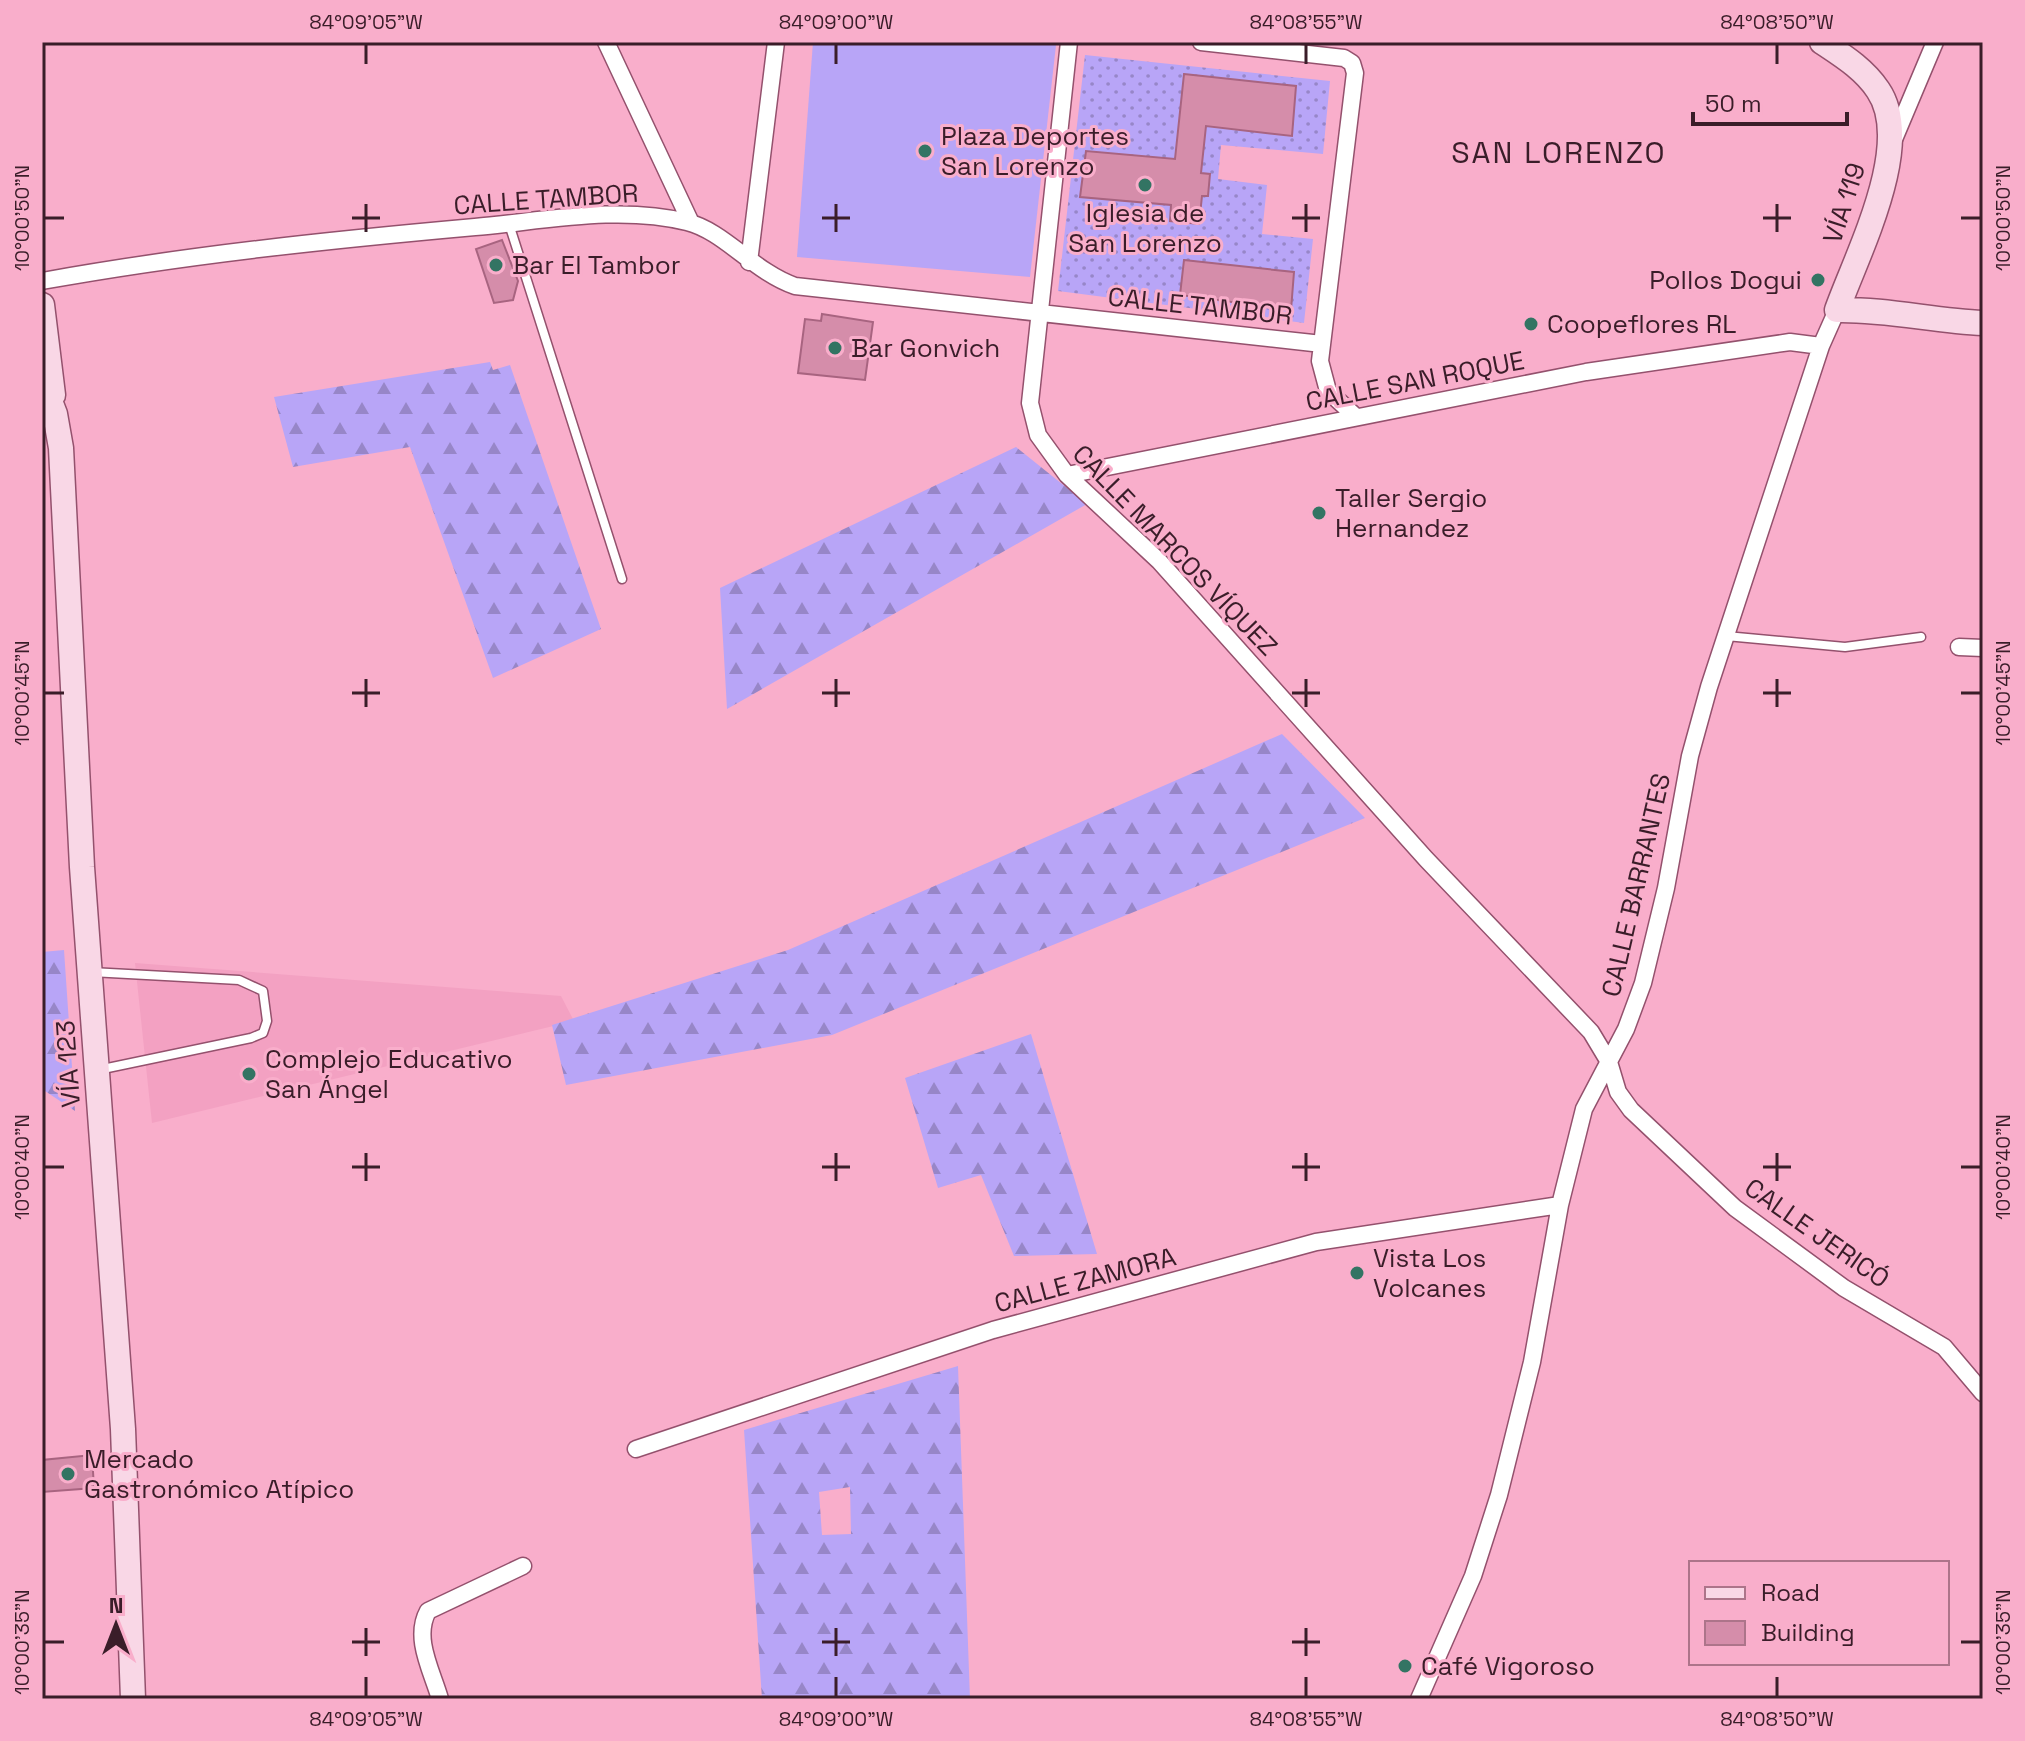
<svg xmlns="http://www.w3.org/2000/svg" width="2025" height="1741" font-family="'Space Grotesk',sans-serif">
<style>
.built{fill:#f3a1c2}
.forest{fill:url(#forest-firs);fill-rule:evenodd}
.garden{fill:url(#garden-dots);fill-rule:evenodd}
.pitch{fill:#b8a5f7}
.building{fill:#d58daa;stroke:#a86480;stroke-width:2}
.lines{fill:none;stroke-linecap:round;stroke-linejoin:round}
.service-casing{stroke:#94516d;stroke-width:11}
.minor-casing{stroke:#94516d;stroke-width:19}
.secondary-casing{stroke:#94516d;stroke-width:27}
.service{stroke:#fff;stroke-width:8}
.minor{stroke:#fff;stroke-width:16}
.secondary{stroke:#f9d7e6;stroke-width:24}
.ticks{fill:none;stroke:#3a1d29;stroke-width:3}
.poi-dot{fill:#337463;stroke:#f9aecb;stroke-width:3}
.labels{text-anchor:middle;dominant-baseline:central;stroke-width:6;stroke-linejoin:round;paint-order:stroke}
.poi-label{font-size:26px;fill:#3a1d29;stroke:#f9aecb;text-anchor:start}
.street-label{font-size:26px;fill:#3a1d29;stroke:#f9aecb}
.quarter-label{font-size:30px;letter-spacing:2px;fill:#3a1d29;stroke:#f9aecb}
.neatline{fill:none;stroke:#3a1d29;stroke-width:3}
.ticks-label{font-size:20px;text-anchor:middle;fill:#3a1d29}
</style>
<defs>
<pattern id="forest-firs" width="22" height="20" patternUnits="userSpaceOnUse" patternTransform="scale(2)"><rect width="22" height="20" fill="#b8a5f7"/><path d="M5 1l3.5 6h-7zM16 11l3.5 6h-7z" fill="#9786c8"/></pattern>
<pattern id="garden-dots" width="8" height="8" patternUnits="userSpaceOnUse" patternTransform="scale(2)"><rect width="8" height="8" fill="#b8a5f7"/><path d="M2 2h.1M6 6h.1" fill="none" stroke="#9786c8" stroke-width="1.8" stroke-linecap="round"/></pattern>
</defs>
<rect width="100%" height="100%" fill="#f9aecb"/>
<path class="built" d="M135,963l426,33 13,25 -422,102z"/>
<path class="forest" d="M490,362l3,8 17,-5 91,264 -108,49 -83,-231 -117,20 -19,-70z
M1016,447l71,57 -360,205 -7,-121z
M1282,734l83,84 -533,217 -266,50 -14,-60 236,-75z
M64,950l11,161 -33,-22v-137z
M1031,1034l66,220 -83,2 -33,-81 -43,13 -33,-110z
M958,1366l12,333h-208l-18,-269zM850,1487l1,47 -29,1 -3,-43z"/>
<path class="garden" d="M1085,55l245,26 -7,73 -102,-9 -3,34 49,6 -5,49 51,5 -9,84 -246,-32zM1185,74l111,12 -5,49 -111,-11zM1177,145l27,2 -3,26 9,1 -2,22 -37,9 -91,-9 6,-45 89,8z"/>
<path class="pitch" d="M813,42l243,3 -26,232 -233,-20z"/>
<path class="building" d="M1184,74l112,12 -4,50 -86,-10 -5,47 9,1 -2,22h-6l-3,28 -29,-3 1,-16 -91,-8 6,-46 89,8z
M502,240l16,41 -5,19 -19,3 -18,-54z
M1184,260l110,12 -3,38 -111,-15z
M822,314l51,8 -8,58 -67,-7 7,-54 16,2z
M92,1455l2,33 -52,4v-32z"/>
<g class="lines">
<defs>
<path id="service" d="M509,224l113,355
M1726,636l119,11 76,-10
M91,972l148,8 24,11 4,30 -4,12 -12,5 -153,32"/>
<path id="minor" d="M606,42l85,181
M1069,42l-39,361 8,32 29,40 92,86 267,298 165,173 18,30 9,30 13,18 104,98 109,80 100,59 39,46
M1201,42l143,16 8,5 3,10 -35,288 8,30 27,25
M1892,144l43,-102
M749,262l27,-220
M42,281c144,-26 288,-41 433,-54 69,-6 144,-22 212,-5 37,9 67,50 108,64l527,58
M1067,475l519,-103 204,-30 31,4
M1959,647l24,1
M636,1449l357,-119 323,-88 244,-37
M440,1699c-8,-28 -27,-61 -12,-88l95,-45
M1419,1699l54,-123 26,-81 33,-133 28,-157 24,-96 42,-80 17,-46 23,-95 24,-132 19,-69 112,-341 16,-36"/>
<path id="secondary" d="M1822,42c21,14 42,27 56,48 37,54 -21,164 -41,220 50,-1 97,11 146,13
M42,305l11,90
M42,380l13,34 6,34 21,419 41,562 10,270"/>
</defs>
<use href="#service" class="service-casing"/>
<use href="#minor" class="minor-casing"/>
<use href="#secondary" class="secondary-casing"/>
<use href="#service" class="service"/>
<use href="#minor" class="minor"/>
<use href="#secondary" class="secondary"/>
</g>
<path class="ticks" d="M366,44v20M836,44v20M1306,44v20M1777,44v20M366,204v28M836,204v28M1306,204v28M1777,204v28M44,218h20M352,218h28M822,218h28M1292,218h28M1763,218h28M1961,218h20M366,679v28M836,679v28M1306,679v28M1777,679v28M44,693h20M352,693h28M822,693h28M1292,693h28M1763,693h28M1961,693h20M366,1153v28M836,1153v28M1306,1153v28M1777,1153v28M44,1167h20M352,1167h28M822,1167h28M1292,1167h28M1763,1167h28M1961,1167h20M366,1628v28M836,1628v28M1306,1628v28M44,1642h20M352,1642h28M822,1642h28M1292,1642h28M1961,1642h20M366,1677v20M836,1677v20M1306,1677v20M1777,1677v20"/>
<g class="poi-dot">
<circle cx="925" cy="151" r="8"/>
<circle cx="1145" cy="185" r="8"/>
<circle cx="496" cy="265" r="8"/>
<circle cx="1818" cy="280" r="8"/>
<circle cx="1531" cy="324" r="8"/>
<circle cx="835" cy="348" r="8"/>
<circle cx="1319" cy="513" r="8"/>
<circle cx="249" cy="1074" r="8"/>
<circle cx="1357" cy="1273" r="8"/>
<circle cx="68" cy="1474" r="8"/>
<circle cx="1405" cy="1666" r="8"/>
</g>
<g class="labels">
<g class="poi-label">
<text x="941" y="136">Plaza Deportes<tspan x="941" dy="30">San Lorenzo</tspan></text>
<text x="1145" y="213" text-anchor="middle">Iglesia de<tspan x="1145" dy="30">San Lorenzo</tspan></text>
<text x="512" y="265">Bar El Tambor</text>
<text x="1802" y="280" text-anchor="end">Pollos Dogui</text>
<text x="1547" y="324">Coopeflores RL</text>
<text x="851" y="348">Bar Gonvich</text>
<text x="1335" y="498">Taller Sergio<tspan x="1335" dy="30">Hernandez</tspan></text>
<text x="265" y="1059">Complejo Educativo<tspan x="265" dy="30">San Ángel</tspan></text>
<text x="1373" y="1258">Vista Los<tspan x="1373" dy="30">Volcanes</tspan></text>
<text x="84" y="1459">Mercado<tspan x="84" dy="30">Gastronómico Atípico</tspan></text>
<text x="1421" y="1666">Café Vigoroso</text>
</g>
<g class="street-label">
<text transform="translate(546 199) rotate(-4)">CALLE TAMBOR</text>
<text transform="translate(1844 203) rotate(-72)">VÍA 119</text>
<text transform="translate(1200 306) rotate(6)">CALLE TAMBOR</text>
<text transform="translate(1415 381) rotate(-11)">CALLE SAN ROQUE</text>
<text transform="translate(1175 550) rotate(46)">CALLE MARCOS VÍQUEZ</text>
<text transform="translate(1636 885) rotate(-77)">CALLE BARRANTES</text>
<text transform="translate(68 1064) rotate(-94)">VÍA 123</text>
<text transform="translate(1817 1233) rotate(35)">CALLE JERICÓ</text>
<text transform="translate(1085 1280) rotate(-15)">CALLE ZAMORA</text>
</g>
<g class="quarter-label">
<text x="1559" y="152">SAN LORENZO</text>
</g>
</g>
<rect width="2025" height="1741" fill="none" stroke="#f9aecb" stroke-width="88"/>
<rect x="1689" y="1561" width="260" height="104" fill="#f9aecb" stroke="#ad748a" stroke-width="2"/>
<rect x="1705" y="1587" width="40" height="12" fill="#f9d7e6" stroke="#ad748a" stroke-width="2"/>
<text x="1761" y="1601" font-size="24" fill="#3a1d29">Road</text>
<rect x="1705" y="1621" width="40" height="24" fill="#d58daa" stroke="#ad748a" stroke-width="2"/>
<text x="1761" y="1641" font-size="24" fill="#3a1d29">Building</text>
<g transform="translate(116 1625)" stroke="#f9aecb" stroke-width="6" paint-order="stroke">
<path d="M0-6L14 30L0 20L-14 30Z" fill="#3a1d29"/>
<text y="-12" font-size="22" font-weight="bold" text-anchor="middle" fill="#3a1d29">N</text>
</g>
<path d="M1693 112v12h154v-12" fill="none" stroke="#3a1d29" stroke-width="4"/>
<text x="1705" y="112" font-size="24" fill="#3a1d29" stroke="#f9aecb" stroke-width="6" paint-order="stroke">50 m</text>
<rect x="44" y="44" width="1937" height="1653" class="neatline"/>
<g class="ticks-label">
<text x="366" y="29">84°09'05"W</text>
<text x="836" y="29">84°09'00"W</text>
<text x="1306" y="29">84°08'55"W</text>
<text x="1777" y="29">84°08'50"W</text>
<text transform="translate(22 218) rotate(-90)" y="7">10°00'50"N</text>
<text transform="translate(2003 218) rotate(-90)" y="7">10°00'50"N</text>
<text transform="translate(22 693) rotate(-90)" y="7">10°00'45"N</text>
<text transform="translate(2003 693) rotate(-90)" y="7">10°00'45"N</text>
<text transform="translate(22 1167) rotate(-90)" y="7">10°00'40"N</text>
<text transform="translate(2003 1167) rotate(-90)" y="7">10°00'40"N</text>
<text transform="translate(22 1642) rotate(-90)" y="7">10°00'35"N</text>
<text transform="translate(2003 1642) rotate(-90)" y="7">10°00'35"N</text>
<text x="366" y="1726">84°09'05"W</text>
<text x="836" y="1726">84°09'00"W</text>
<text x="1306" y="1726">84°08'55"W</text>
<text x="1777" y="1726">84°08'50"W</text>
</g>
</svg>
